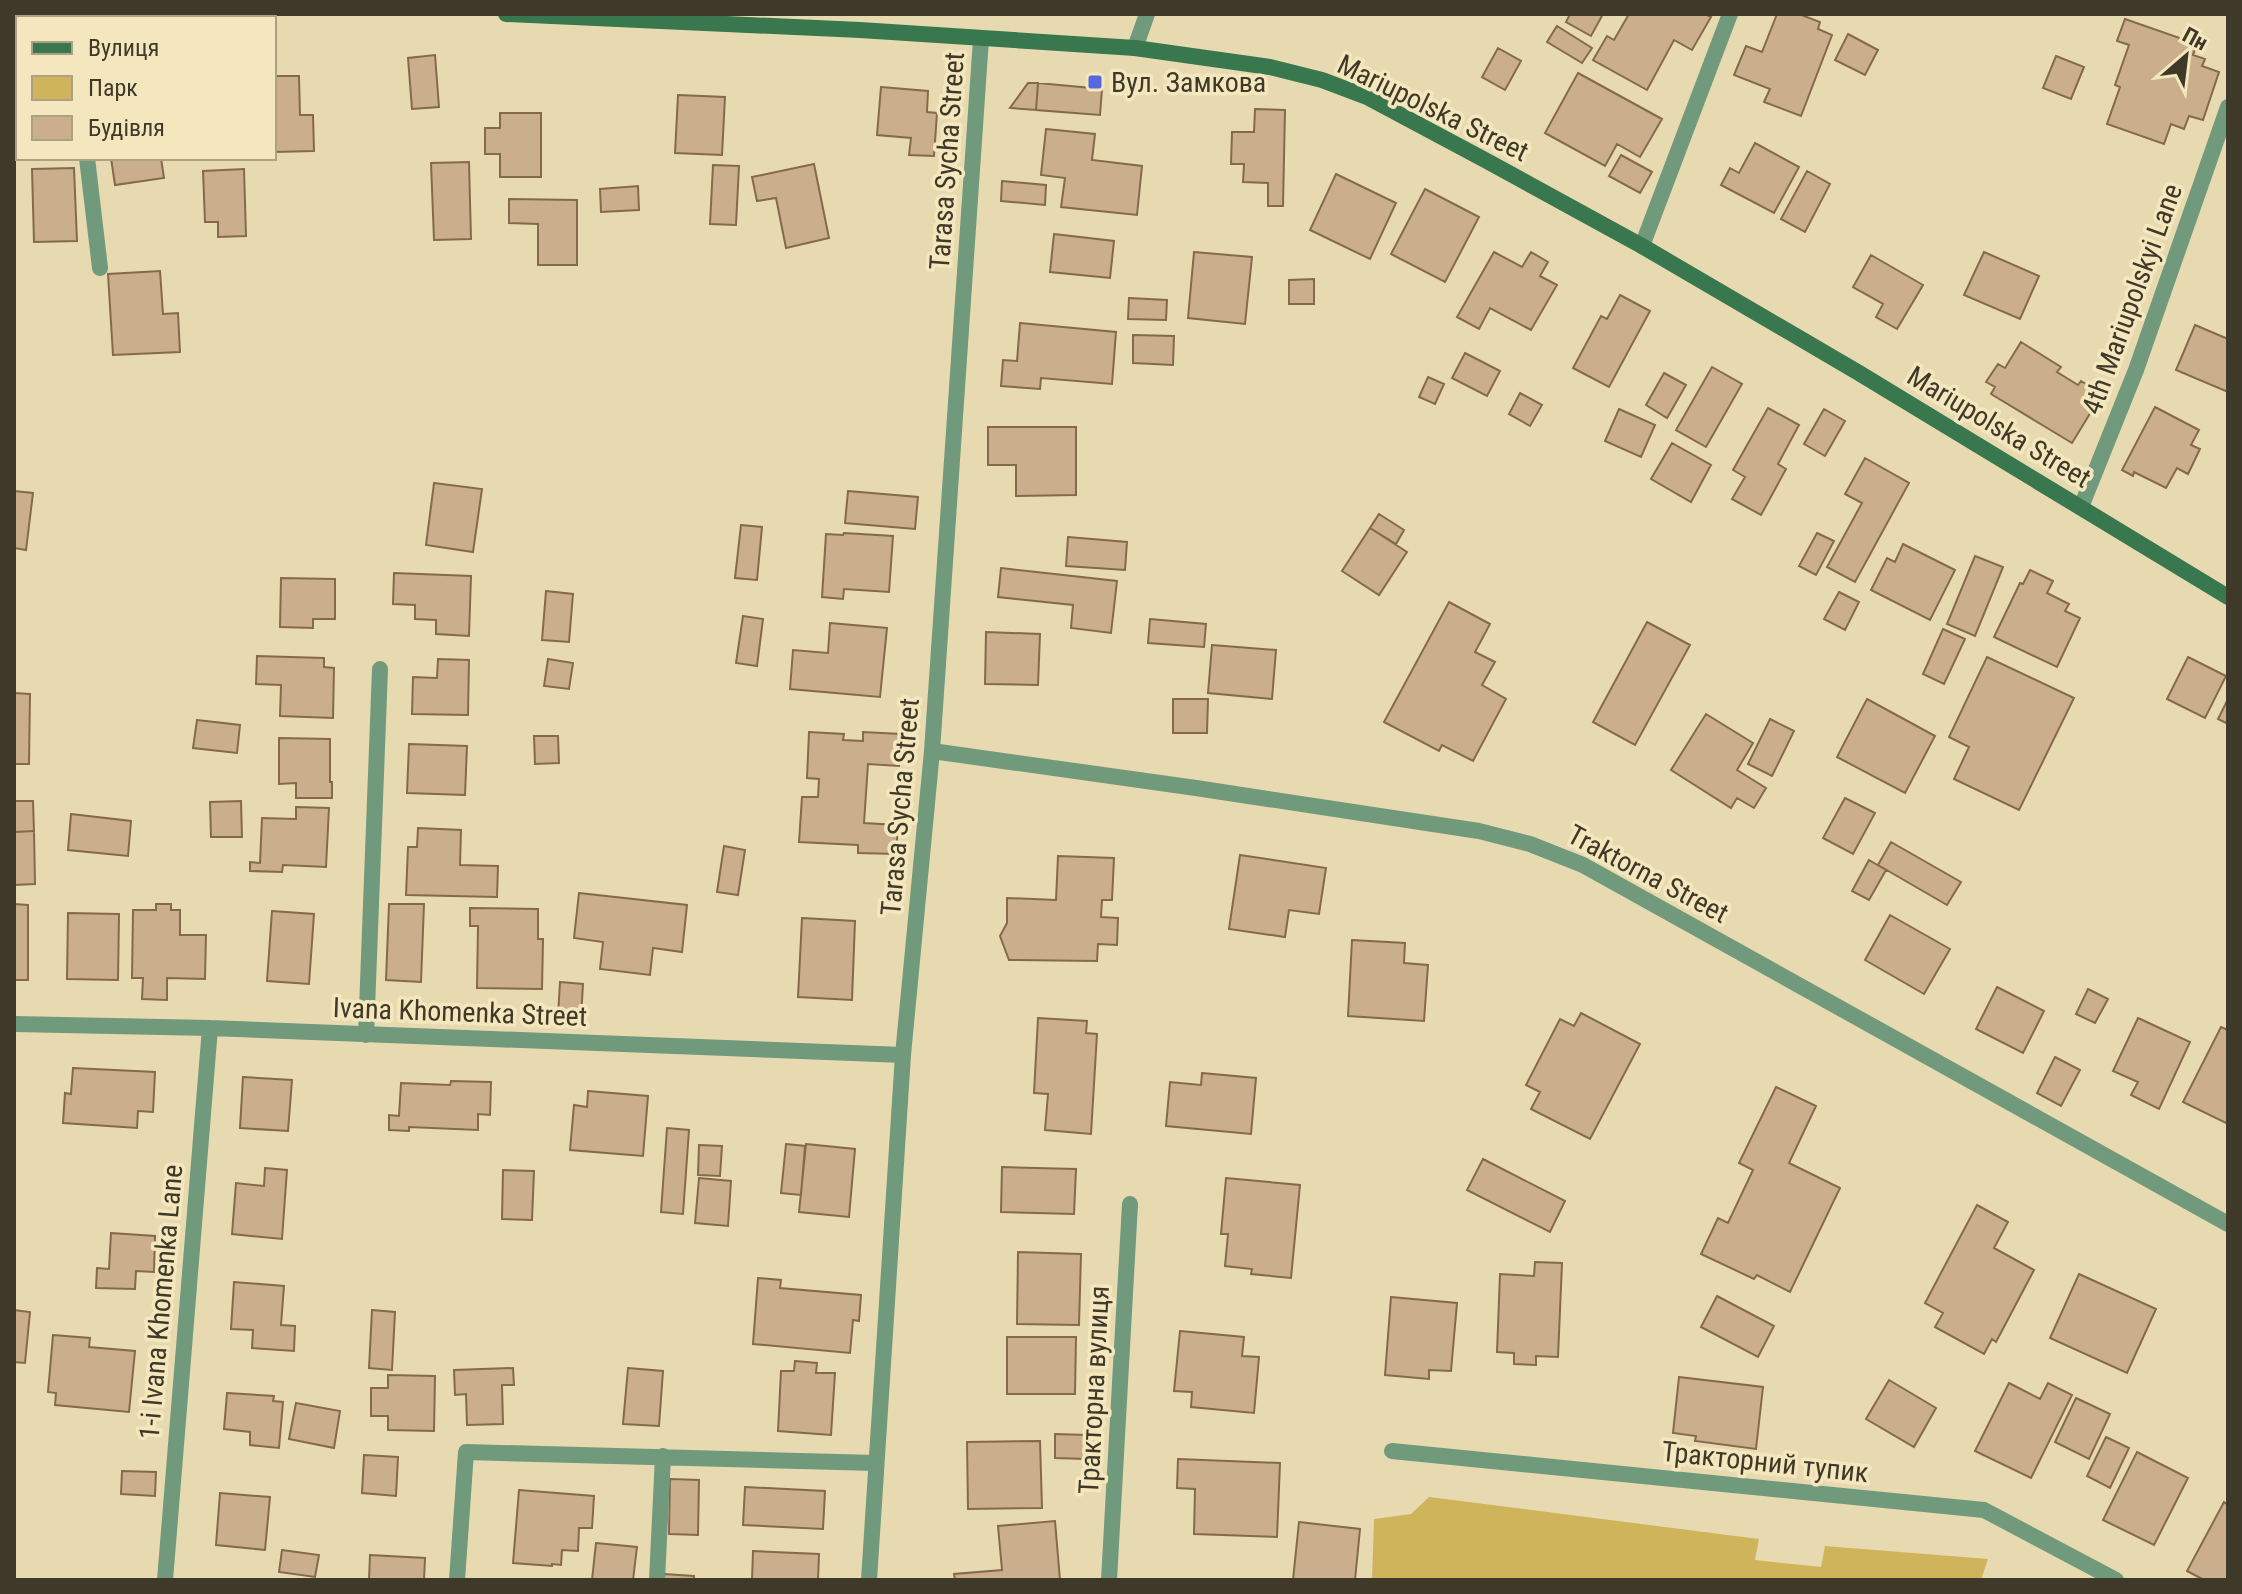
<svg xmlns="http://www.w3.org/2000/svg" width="2242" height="1594" font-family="'Roboto Condensed',sans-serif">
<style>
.green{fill:#cfb45c}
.building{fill:#cbaf8c;stroke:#846a4a;stroke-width:2}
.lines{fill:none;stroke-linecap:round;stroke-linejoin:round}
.lane{stroke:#71997b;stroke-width:16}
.street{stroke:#71997b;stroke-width:16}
.secondary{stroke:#39784e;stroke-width:16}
.poi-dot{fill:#5568de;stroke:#f5e7bd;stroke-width:3}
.labels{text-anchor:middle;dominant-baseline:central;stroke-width:7;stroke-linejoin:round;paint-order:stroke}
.poi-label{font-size:28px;fill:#3f3929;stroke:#f5e7bd;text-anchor:start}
.street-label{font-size:28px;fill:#3f3929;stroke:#f5e7bd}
</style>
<rect width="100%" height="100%" fill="#e8dab0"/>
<path class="green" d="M1429,1497l330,42 -4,21 66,7 4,-21 163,13 -7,21h-609l2,-61 37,-5z"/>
<path class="building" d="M1570,14h33l-12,22 -25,-14z
M1629,14h76l6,3 -19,33 -18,-10 -27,50 -54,-30 14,-24 7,4z
M1777,14h22l21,8 -2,7 14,6 -31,81 -37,-14 6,-13 -36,-14 12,-29 16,6z
M2125,19l72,25 -4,11 12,4 -3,7 17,6 -16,48 -14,-4 -5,13 -13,-5 -7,20 -57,-20 13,-37 -5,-2 14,-40 -12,-4z
M1557,26l35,22 -10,15 -35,-21z
M1848,34l30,16 -13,25 -30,-15z
M1498,48l23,13 -16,29 -23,-13z
M435,55l4,52 -27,2 -4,-51z
M2056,56l28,11 -13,32 -28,-11z
M1578,73l84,46 -22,38 -23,-13 -12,22 -60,-33z
M274,76h25l1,39h13l1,36 -40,1z
M14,77l4,1v41h-4z
M1028,83h10l-2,27 -26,-2z
M1038,83l64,6 -2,26 -64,-5z
M881,87l47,4 -1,21 10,1 -3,43 -25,-1 2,-17 -34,-3z
M678,95l47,2 -3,58 -47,-2z
M1255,109l30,1 -2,96h-15v-23l-25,-1 1,-18h-13l1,-32h22z
M500,113h41v64h-41v-23h-15v-26h15z
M1046,129l49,5 -3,26 50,6 -5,49 -76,-8 4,-29 -24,-3z
M1755,143l44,24 -25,46 -53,-28 9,-17 9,5z
M1621,155l31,17 -12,21 -31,-17z
M111,158h50l3,20 -49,7z
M469,162l2,77 -37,1 -3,-77z
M814,164l15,74 -43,10 -10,-50 -19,3 -5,-24z
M713,165l26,1 -3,59 -26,-1z
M74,168l3,73 -43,1 -2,-73z
M244,169l2,67 -28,1v-15h-13l-2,-51z
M1807,171l23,13 -25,48 -24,-13z
M1336,174l60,29 -26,56 -60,-29z
M1002,181l44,4 -1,20 -44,-4z
M638,186l1,24 -38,2 -1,-23z
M1425,189l54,28 -34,65 -54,-28z
M509,199l68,1v65h-39v-41l-29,-1z
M1054,234l60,7 -4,37 -60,-6z
M1194,252l58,5 -7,67 -57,-6z
M1494,252l28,15 9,-15 17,10 -8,14 17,9 -26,45 -41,-22 -11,21 -22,-12z
M1984,252l55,24 -19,43 -56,-24z
M1871,255l52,30 -26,44 -21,-12 7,-13 -30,-17z
M160,271l3,43 15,-1 2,39 -67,3 -5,-81z
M1314,279v25h-25v-24z
M1620,295l30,16 -41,76 -36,-19 28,-52 6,3z
M1129,298l38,2 -1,20 -38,-1z
M1020,323l96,9 -4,52 -71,-6 -1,11 -39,-3 2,-26 14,1z
M2195,325l33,14v53l-52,-22z
M1133,335l41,1 -1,29 -40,-2z
M2021,342l40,25 -4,5 21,13 3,-4 21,13 -30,49 -81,-49 4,-7 -9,-5 12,-18 7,4z
M1465,353l35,18 -13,25 -35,-18z
M1712,367l30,17 -36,63 -30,-17z
M1664,373l22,12 -19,33 -21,-13z
M1428,377l16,7 -9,20 -16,-7z
M1520,393l22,12 -12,21 -21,-12z
M2155,407l44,23 -8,15 9,4 -12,25 -11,-6 -11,20 -32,-16 -1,4 -11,-6z
M1768,408l31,17 -21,39 8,5 -25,46 -29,-16 13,-22 -12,-7z
M1619,409l36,16 -14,32 -36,-16z
M1824,409l21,12 -20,35 -21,-12z
M988,427h88v68l-60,1v-31h-28z
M1672,443l39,22 -20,37 -40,-23z
M1865,458l44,25 -54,99 -28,-15 35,-64 -17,-9z
M434,483l48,6 -9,63 -47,-7z
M14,491l19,2 -7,57 -12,-2z
M848,491l70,6 -3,32 -70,-6z
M1379,514l25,16 -8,14 -26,-16z
M741,525l21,2 -5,53 -22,-2z
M1370,528l37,24 -28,43 -37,-24z
M844,533l49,3 -4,56 -45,-3 -1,10 -21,-2 4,-63 17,1z
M1817,533l17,8 -18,34 -17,-9z
M1068,537l59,5 -2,28 -59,-4z
M1903,544l52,26 -25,50 -59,-30 16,-32 8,4z
M1975,556l28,11 -28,69 -28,-12z
M1001,568l116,13 -6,52 -40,-5 2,-23 -75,-8z
M2030,570l23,11 -6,12 22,11 -4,7 15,7 -23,49 -63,-30 26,-54 3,1z
M394,573l77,3 -2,60 -33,-2v-14l-21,-1v-14l-22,-1z
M281,578l54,1v40h-22v9l-33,-1z
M546,591l27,3 -4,48 -27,-2z
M1839,592l20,10 -14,28 -21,-11z
M1449,602l41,22 -15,28 20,10 -13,23 24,14 -33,62 -31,-16 -3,6 -55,-29z
M743,616l20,3 -6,47 -21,-3z
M1150,619l56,5 -2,23 -56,-4z
M1647,622l43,23 -55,100 -42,-23z
M830,623l57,5 -7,69 -90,-8 3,-39 35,3z
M1943,629l22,10 -21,45 -21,-10z
M986,632l54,2 -2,51 -53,-1z
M1212,645l64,5 -4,49 -64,-6z
M257,656l67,2v9l10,1 -1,50 -53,-2 1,-31 -25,-1z
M1987,657l87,41 -55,112 -65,-31 15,-32 -20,-10z
M2188,657l38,19 -21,42 -38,-19z
M438,659l31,1 -1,55 -56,-1 1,-37 24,1z
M548,659l25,4 -4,26 -25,-3z
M14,693l16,1 -1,70h-15z
M1173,699h35l-1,34h-34z
M1867,699l68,37 -30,57 -68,-36z
M2228,699v25l-10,-5z
M1706,714l47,29 -16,27 29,18 -12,20 -17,-10 -6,10 -60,-38z
M1770,719l24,12 -22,45 -24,-12z
M197,720l43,5 -3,28 -44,-5z
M809,732l35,2 -1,6 20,1v-9l38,2 -2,32 -31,-2 -4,59 34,2 -2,29 -38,-1v-8l-59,-3 3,-45h16l1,-18 -12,-1z
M534,736h24l1,27 -24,1z
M279,738l51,1v43h2v16h-36v-15l-17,1z
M409,744l58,2 -2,49 -58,-2z
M1845,798l30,15 -22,41 -30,-16z
M14,801h19l1,30 -20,1z
M241,801l1,36h-31l-1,-35z
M296,807l33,1 -3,59 -43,-2 -1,7 -32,-1v-9l10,1 2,-45 34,1z
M71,814l60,7 -3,35 -60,-6z
M418,828l43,2 -1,35 38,1 -1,31 -91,-2 2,-48h9z
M34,831l1,53 -21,1v-53z
M1891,842l70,40 -14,23 -69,-40z
M724,846l21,4 -7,45 -21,-3z
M1240,855l86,13 -7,46 -30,-4 -4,27 -56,-8z
M1058,856l56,2 -2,42h-10l-1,17 17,1 -1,27 -19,-1 -1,17 -88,-1 -9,-24 7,-13v-25l49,2z
M1869,860l17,10 -17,30 -17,-9z
M579,893l108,12 -5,47 -29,-4 -3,27 -50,-6 3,-27 -29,-4z
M14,904l14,1v75h-14z
M156,904h15v6h9v25h26l-1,44 -38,-1v22l-25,-1 1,-21h-11l1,-68h23z
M389,904h35l-3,78 -35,-2z
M470,908l68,1v30h5l-1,50 -65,-1 1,-62h-8z
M272,911l42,3 -5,70 -42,-3z
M68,913l51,1 -1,66 -51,-1z
M1890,915l60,34 -26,45 -59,-34z
M802,918l53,3 -3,79 -54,-3z
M1352,940l53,3 -1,20 24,2 -4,56 -76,-5z
M560,982l23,2 -2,34 -23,-2z
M1997,987l47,24 -21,42 -47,-24z
M2088,989l20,10 -13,24 -19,-9z
M1581,1013l59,31 -50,95 -59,-30 9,-17 -14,-7 34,-66 14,7z
M1038,1018l49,3 -1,12 11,1 -6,100 -46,-4 3,-36 -14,-1z
M2138,1018l52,24 -31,67 -28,-14 7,-13 -25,-11z
M2221,1027l7,3v94l-45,-22z
M2055,1057l25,13 -19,36 -24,-13z
M73,1068l82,4 -2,40 -15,-1 -1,17 -74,-5 2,-30 6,1z
M1202,1073l54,5 -5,56 -85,-8 4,-44 31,3z
M243,1077l49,3 -4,51 -48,-3z
M451,1081l40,1 -1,33 -12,-1v16l-69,-3v4l-20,-1v-15l10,1 2,-33 49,2z
M1776,1087l40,19 -27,57 51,25 -50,104 -33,-17 -3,4 -53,-25 17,-36 10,5 25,-53 -14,-7z
M588,1091l60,5 -5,60 -73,-6 4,-45 13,2z
M667,1128l22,2 -6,84 -22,-2z
M786,1144l19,2 -4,49 -20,-2z
M806,1144l49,5 -6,68 -50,-5z
M699,1145l23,1 -2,30 -22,-1z
M1483,1159l82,42 -15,31 -83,-42z
M1002,1167l74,2 -2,45 -73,-2z
M265,1168l22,2 -5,69 -50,-5 4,-51 28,3z
M503,1170l31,1 -2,49 -30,-1z
M699,1178l32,3 -3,45 -33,-3z
M1226,1178l74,7 -9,93 -40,-4 1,-5 -27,-3 3,-32h-7z
M1977,1205l31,17 -14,26 40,22 -38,72 -4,-3 -8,15 -49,-27 8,-14 -18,-10z
M111,1233l44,3 -1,36 -18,-1 -1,18 -39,-1 1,-20 12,1z
M1018,1252l63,2 -2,71 -62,-1z
M1535,1262l27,1 -4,94 -22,-1v9l-22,-1v-11l-17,-1 3,-78 34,2z
M2079,1274l77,35 -29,64 -77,-35z
M758,1278l23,2 -1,8 81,7 -2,26 -6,-1 -3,33 -97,-9z
M234,1282l50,4 -3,39 14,1 -1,25 -42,-3 1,-18 -22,-1z
M1717,1296l57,30 -16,31 -57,-30z
M1391,1297l66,6 -6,68 -22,-1v9l-44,-4z
M14,1310l16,2 -5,51 -11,-1z
M372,1310l23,2 -3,58 -23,-2z
M1180,1331l64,6 -2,19 17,1 -5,56 -63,-6 1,-15 -18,-1z
M53,1335l37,3 -1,9 46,4 -6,61 -74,-7 1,-12 -8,-1z
M1007,1337h69l-1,57h-68z
M795,1361l22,2 -1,10h19l-4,62 -53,-4 3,-60h13z
M513,1368l1,17h-12l1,39 -36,1 -1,-31 -11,1 -1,-25z
M628,1368l35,3 -4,55 -36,-2z
M388,1375l47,1 -1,55 -46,-1v-14h-17v-28h17z
M1679,1377l84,10 -7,62 -61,-8 1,-5 -23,-3z
M1889,1380l47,28 -22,39 -48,-28z
M2009,1383l31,16 8,-16 24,12 -41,83 -56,-27z
M227,1393l47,3 -1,5 10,1 -4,46 -29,-3v-13l-26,-3z
M2076,1398l34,16 -21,45 -34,-17z
M296,1403l44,8 -6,37 -45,-9z
M1055,1434l32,1 -1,24 -31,-1z
M2106,1437l23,11 -19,40 -23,-12z
M1040,1441l2,67 -74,1 -1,-67z
M2137,1452l51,26 -34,67 -51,-25z
M364,1455l34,2 -2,39 -34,-3z
M1178,1459l102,4 -3,74 -83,-3 1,-45 -18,-1z
M122,1471l34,1 -1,24 -34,-2z
M670,1479l29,1 -1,55 -29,-1z
M745,1487l80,4 -2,38 -80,-4z
M519,1490l75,6 -2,32h-13l-1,23 -16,-1 -1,15 -9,-1v2l-39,-3z
M220,1493l50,4 -5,53 -49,-5z
M2224,1502l4,3v75h-24l-17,-9z
M1055,1521l5,59h-105l-1,-6 48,-4 -4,-44z
M1299,1522l61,7 -5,51h-62z
M596,1543l41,4 -4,33h-41z
M282,1550l37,5 -4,22 -36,-5z
M753,1551l66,3 -1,26h-66z
M370,1555l55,3 -1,22h-55z
M664,1574l30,2v4h-31z"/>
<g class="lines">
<path class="lane" d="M69,14l1,4
M87,158l13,110
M366,1035l14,-366
M457,1580l9,-128 410,11
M657,1580l6,-124"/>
<path class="street" d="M1135,48l12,-34
M1642,246l88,-232
M2081,507l55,-137 92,-263
M932,751l264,37 283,43 51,13 53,21 645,359
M14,1024l196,4 693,27
M1392,1451l592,59 132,70
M165,1580l45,-552
M869,1580l34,-525 29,-304 49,-712
M1109,1580l21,-376"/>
<path class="secondary" d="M506,14l354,16 275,18 135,19 52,13 45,17 118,63 157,86 217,127 369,224"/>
</g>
<rect class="poi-dot" x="1087" y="74" width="16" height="16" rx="4"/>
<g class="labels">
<g class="poi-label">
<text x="1111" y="82">Вул. Замкова</text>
</g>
<g class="street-label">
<text transform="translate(1433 108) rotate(26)">Mariupolska Street</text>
<text transform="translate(947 161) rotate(-86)">Tarasa Sycha Street</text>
<text transform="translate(2132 299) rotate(-70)">4th Mariupolskyi Lane</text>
<text transform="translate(1999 427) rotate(31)">Mariupolska Street</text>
<text transform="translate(900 807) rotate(-85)">Tarasa Sycha Street</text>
<text transform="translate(1648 874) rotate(28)">Traktorna Street</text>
<text transform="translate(460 1012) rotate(2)">Ivana Khomenka Street</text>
<text transform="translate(161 1302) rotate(-85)">1-i Ivana Khomenka Lane</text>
<text transform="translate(1094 1390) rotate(-87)">Тракторна вулиця</text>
<text transform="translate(1765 1462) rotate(6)">Тракторний тупик</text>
</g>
</g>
<rect width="2242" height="1594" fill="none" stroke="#3f3929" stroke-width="32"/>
<rect x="16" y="16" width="260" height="144" fill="#f5e7bd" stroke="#aca182" stroke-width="2"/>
<rect x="32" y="42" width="40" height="12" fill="#39784e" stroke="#aca182" stroke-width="2"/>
<text x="88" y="56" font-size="24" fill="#3f3929">Вулиця</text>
<rect x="32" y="76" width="40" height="24" fill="#cfb45c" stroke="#aca182" stroke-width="2"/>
<text x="88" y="96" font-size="24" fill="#3f3929">Парк</text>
<rect x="32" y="116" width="40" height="24" fill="#cbaf8c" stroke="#aca182" stroke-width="2"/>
<text x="88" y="136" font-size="24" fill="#3f3929">Будівля</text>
<g transform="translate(2186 56) rotate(28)" stroke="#f5e7bd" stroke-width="6" paint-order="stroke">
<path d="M0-6L14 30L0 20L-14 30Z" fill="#3f3929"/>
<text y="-12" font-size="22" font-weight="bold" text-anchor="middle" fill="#3f3929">Пн</text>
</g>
</svg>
